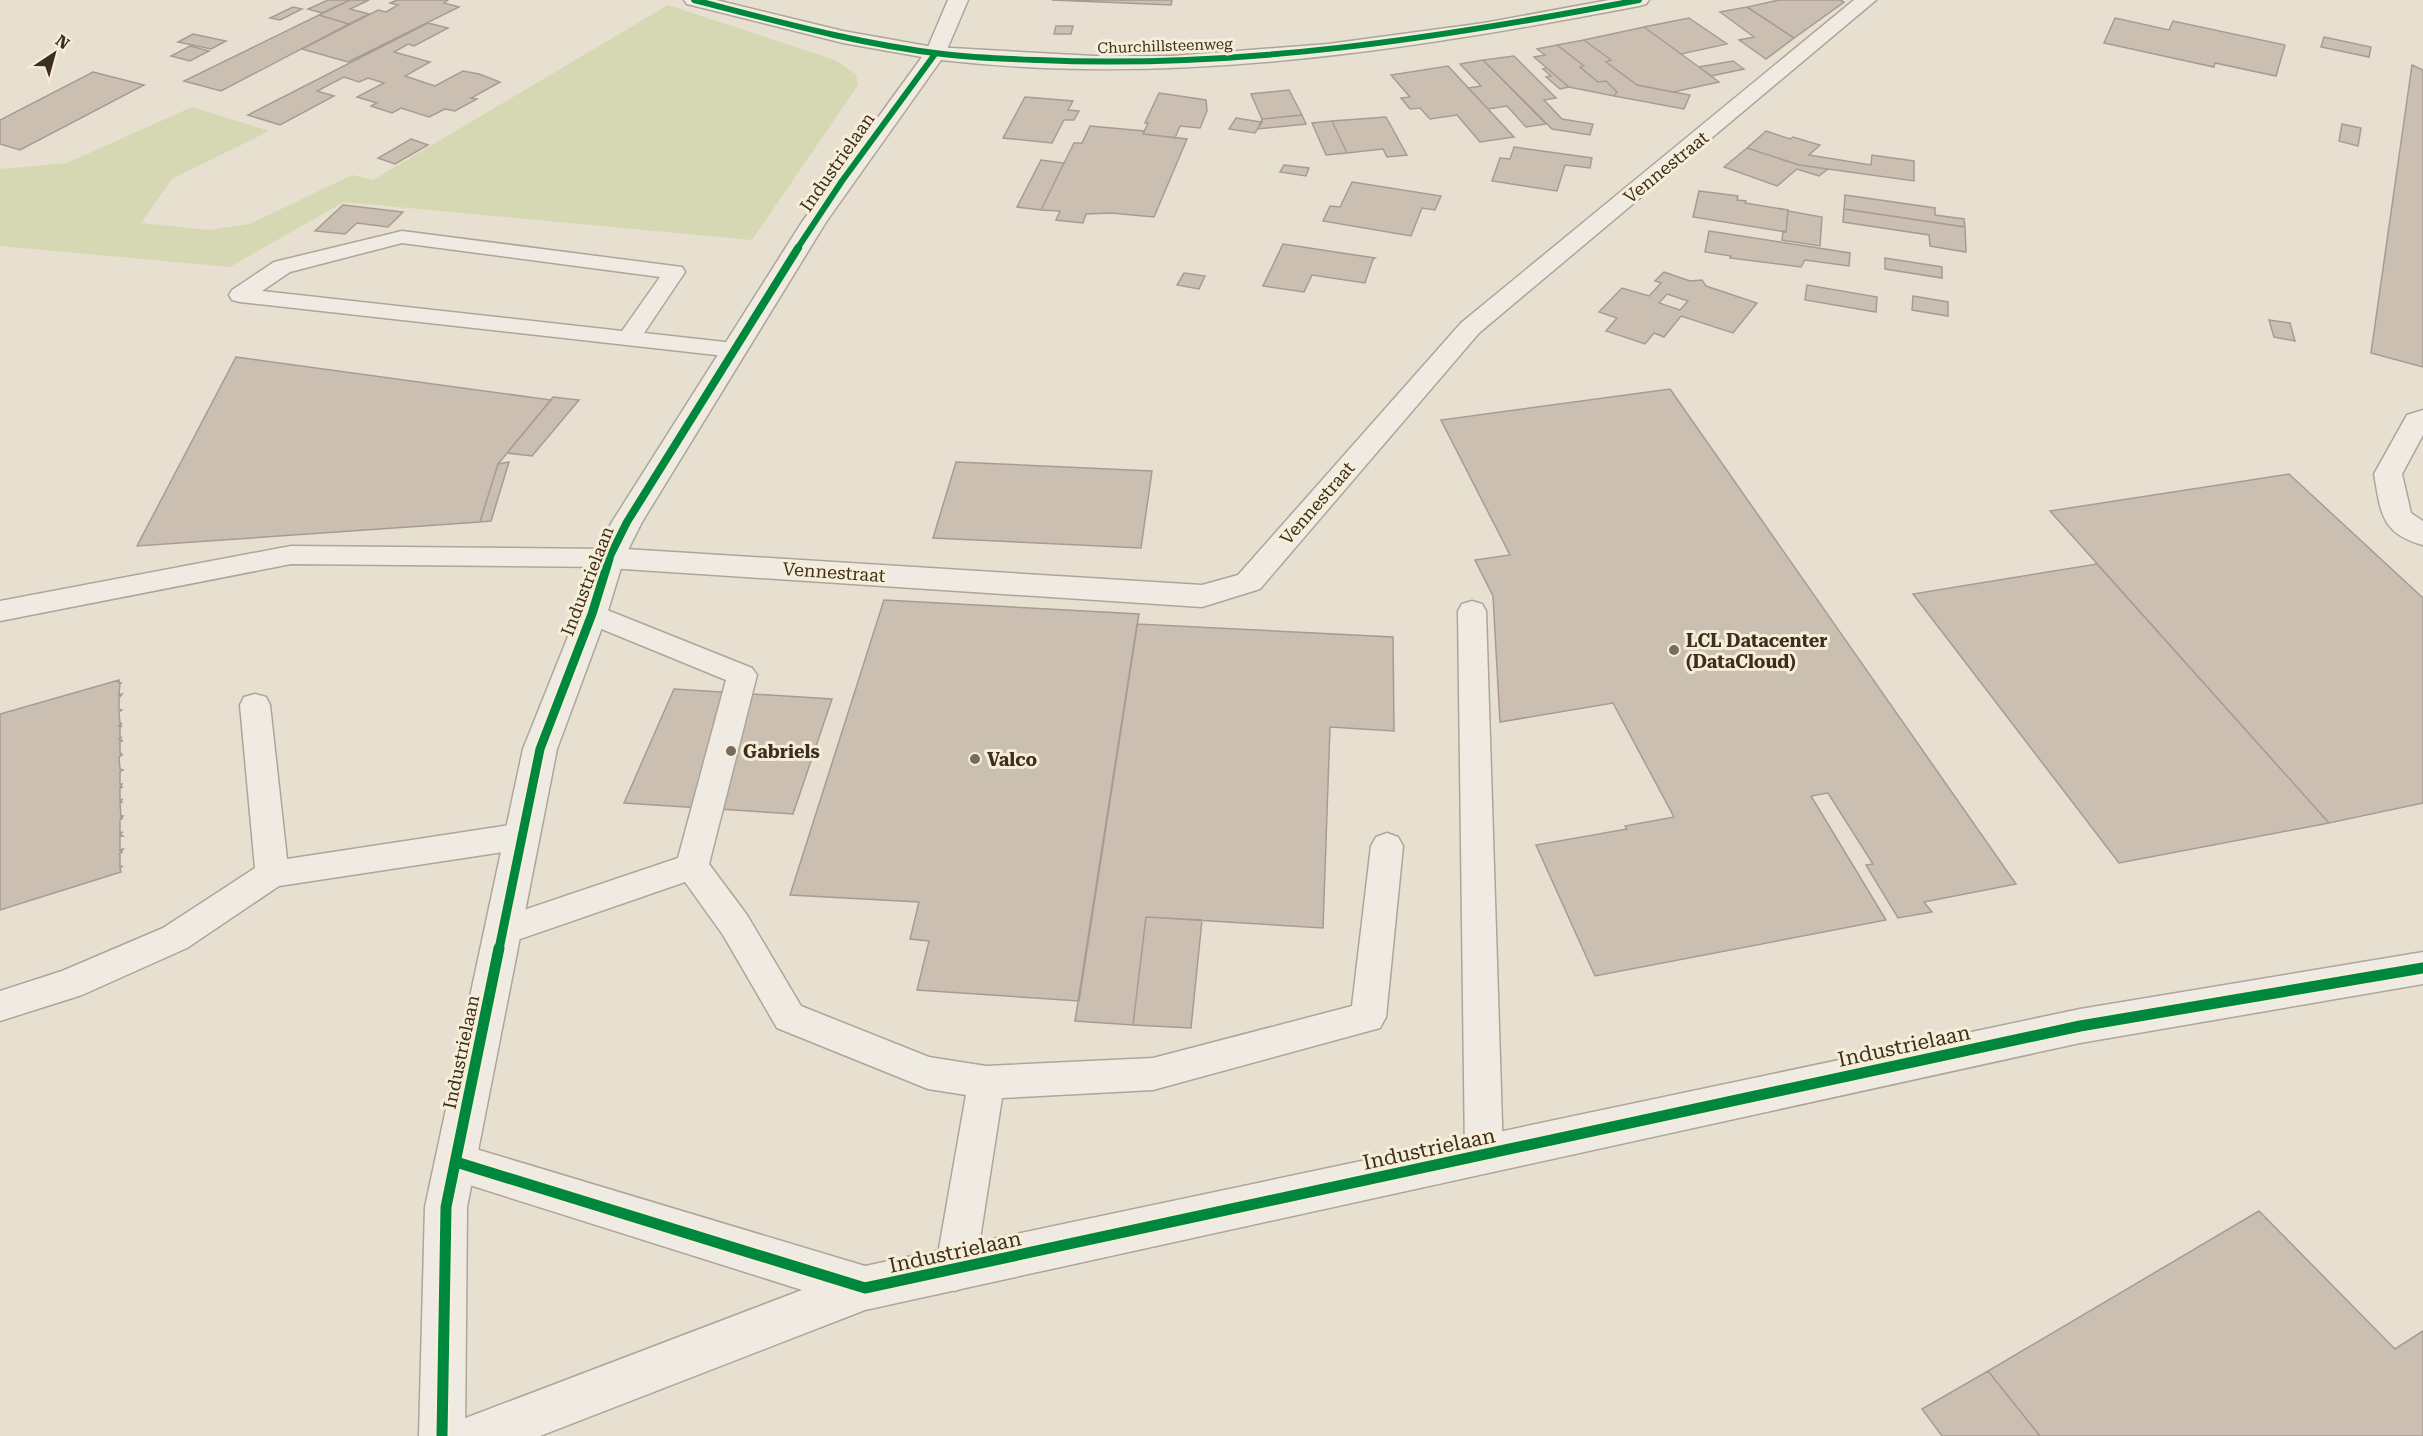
<svg xmlns="http://www.w3.org/2000/svg" width="2423" height="1436" font-family="'Roboto Serif',serif">
<style>
.green{fill:#d6d7b3}
.building{fill:#cbbfb2;stroke:#a89c90;stroke-width:1.5;fill-rule:evenodd}
.lines{fill:none;stroke-linecap:round;stroke-linejoin:round}
.service-casing{stroke:#ada599;stroke-width:3}
.minor-casing{stroke:#ada599;stroke-width:3}
.tertiary-casing{stroke:#ada599;stroke-width:3}
.service{fill:#efebe3;fill-rule:evenodd}
.minor{fill:#efebe3;fill-rule:evenodd}
.tertiary{fill:#efebe3;fill-rule:evenodd}
.cycleway-far3-casing{stroke:#f7eed8;stroke-width:8}
.cycleway-far2-casing{stroke:#f7eed8;stroke-width:10}
.cycleway-far1-casing{stroke:#f7eed8;stroke-width:13}
.cycleway-casing{stroke:#f7eed8;stroke-width:15}
.cycleway-far3{stroke:#00873e;stroke-width:6}
.cycleway-far2{stroke:#00873e;stroke-width:8}
.cycleway-far1{stroke:#00873e;stroke-width:9}
.cycleway{stroke:#00873e;stroke-width:11}
.poi-dot{fill:#786c5e;stroke:#f7eed8;stroke-width:2}
.labels{text-anchor:middle;dominant-baseline:central;stroke-width:6;stroke-linejoin:round;paint-order:stroke}
.far-street-label{font-size:15px;fill:#3d2e20;stroke:#f7eed8}
.street-label{font-size:18px;fill:#3d2e20;stroke:#f7eed8}
.poi-label{font-size:18px;font-weight:bold;fill:#3d2e20;stroke:#f7eed8;text-anchor:start}
.near-street-label{font-size:21px;fill:#3d2e20;stroke:#f7eed8}
</style>
<rect width="100%" height="100%" fill="#e7e0d1"/>
<path class="green" d="M668,5l167,55 21,14 2,11 -106,155 -408,-38 -114,65 -230,-21v-77l67,-6 125,-56 77,24 -97,48 -31,44 68,7 41,-6 102,-49 21,5z"/>
<path class="building" d="M328,0h22l-28,13 -14,-4z
M350,0h19l-19,9 19,5 -20,10 -30,-9z
M397,0h51l-4,3 15,4 -111,55 -46,-13 76,-39 8,2 12,-7 -8,-2z
M1052,0h120l-1,5z
M1779,0h61l4,2 -50,36 -47,-31z
M293,7l9,2 -22,11 -10,-2z
M1747,7l47,31 -28,21 -27,-19 15,-3 -34,-25z
M319,15l30,9 -128,67 -37,-10z
M1689,18l38,26 -46,10 -37,-27z
M2115,18l54,12 4,-9 112,24 -9,31 -61,-13 -1,4 -110,-24z
M428,23l20,5 -34,18 -6,-2 -14,8 36,10 -25,14 30,10 28,-15 16,3 21,8 -29,16 6,1 -22,12 -10,-2 -16,8 -28,-9 -9,5 -21,-7 6,-3 -20,-6 27,-14 -16,-5 -9,4 -15,-5 -27,14 17,5 -54,29 -32,-10z
M1056,26h17l-2,8h-17z
M1644,27l66,48 9,7 -46,10 -36,-7 -31,-23 5,-2 -27,-20z
M193,34l33,7 -15,8 -33,-7z
M2324,37l47,10 -2,10 -48,-10z
M1584,40l27,20 -5,2 31,23 53,10 -6,14 -70,-13 3,-4 -11,-11 -8,1 -18,-15 4,-1 -27,-21z
M1557,45l27,21 -4,1 18,15 8,-1 11,11 -3,4 -45,-9 -35,-30 11,-2 -8,-6z
M190,46l19,5 -19,10 -19,-5z
M1514,56l42,42 -12,2 18,19 31,5 -3,11 -38,-6 -69,-69z
M1483,60l63,64 -20,3 -19,-21 -19,3 -20,-21 13,-2 -21,-22z
M1733,61l11,8 -33,7 -12,-9z
M2412,65l11,5v297l-52,-14z
M1448,66l66,71 -34,5 -23,-27 -27,4 -10,-11 -10,1 -9,-11 9,-1 -19,-22z
M1547,68l22,19 -9,2 -14,-12 5,-1 -8,-7z
M93,72l51,13 -124,65 -20,-6v-24z
M1289,90l13,25 -40,4 -11,-25z
M1159,93l47,7 1,11 -7,17 -20,-2 -5,12 -32,-4 5,-11h-3z
M1025,97l48,4 -5,9 11,1 -5,9h-10l-12,23 -49,-5z
M1302,115l4,9 -48,5 4,-10z
M1386,117l21,38 -20,2 -4,-8 -36,4 -15,-32z
M1236,118l25,4h1l-7,11 -26,-4z
M1332,121l15,32 -21,2 -14,-32z
M2342,124l19,4 -3,18 -19,-5z
M1090,126l54,5 -1,3 44,5 -33,78 -43,-4 -25,1 -3,9 -27,-3 4,-9 -19,-1 33,-67h8z
M1766,131l24,8 3,-2 27,8 -11,10 62,10 1,-10 42,6v20l-115,-16 -52,-17z
M411,139l17,6 -33,19 -17,-6z
M1514,147l78,11 -2,10 -25,-3 -8,26 -65,-10 8,-23 10,1z
M1747,148l52,17 29,4 -9,7 -22,-7 -20,17 -53,-19z
M1041,160l23,3 -23,47 -24,-3z
M1284,165l25,3 -3,8 -26,-4z
M1352,182l89,14 -6,14 -13,-2 -11,28 -88,-15 7,-15 10,1z
M1699,191l39,5 -1,4 9,1 -1,2 43,7 -2,22 -93,-15z
M1845,195l90,13v7l29,4 1,8 -121,-18z
M343,205l60,7 -15,15 -31,-4 -12,11 -30,-3z
M1844,209l121,18 1,25 -36,-6 -1,-11 -86,-13z
M1788,211l34,6 -2,29 -38,-6 1,-9 3,1z
M1709,231l141,22 -1,13 -44,-6 -4,7 -71,-9 1,-2 -26,-4z
M1283,244l92,14 -2,1 -8,24 -53,-8 -8,17 -41,-6z
M1885,258l57,9v11l-57,-9z
M1664,272l26,9 12,-1 4,6 51,17 -24,30 -52,-17 -17,21 -10,-4 -9,11 -39,-13 11,-13 -18,-6 23,-24 27,8 12,-13 -6,-2zM1667,294l21,7 -8,9 -21,-7z
M1184,273l21,3 -6,13 -22,-4z
M1807,285l70,12 -1,15 -71,-12z
M1913,296l35,6v14l-36,-6z
M2269,320l21,3 5,18 -21,-4z
M236,357l315,43 -53,64 -18,58 -343,24z
M1670,389l346,495 -92,18 8,10 -34,6 -32,-53 7,-1 -45,-71 -17,3 75,124 -291,56 -59,-131 91,-16 -2,-3 49,-9 -61,-114 -113,19 -7,-126 -18,-36 35,-5 -69,-135z
M553,397l26,3 -47,56 -25,-3z
M509,462l-18,59 -11,1 18,-58z
M956,462l196,9 -11,77 -208,-10z
M2289,474l134,124v205l-94,20 -279,-312z
M2097,564l232,259 -210,40 -206,-269z
M884,600l255,14 -60,387 -162,-11 12,-49 -19,-2 9,-37 -129,-7z
M1137,624l256,13 1,94 -64,-4 -7,201 -177,-11 -13,108 -58,-4z
M119,680v3h3h-2l-1,12 3,-1 -3,4v11l3,1 -3,2 1,12 2,-1 -3,3h3l-2,1v11l2,-1 -3,2 4,2h-3v12l2,1h-2l2,1 -3,2 1,12 3,1 -3,2v12h2l-2,3h3l-3,1v12l3,-1 -3,2 2,1 -2,1 1,13h2l-3,3 3,-1 -3,2v13l3,-1 -3,2 3,2h-3v14l3,-1 -3,4 3,-1 -3,1v14l3,-1 -3,2 1,4 -121,38v-196z
M674,689l158,10 -39,115 -169,-11z
M1146,917l56,3 -11,108 -58,-3z
M2259,1211l136,138 28,-18v105h-383l-52,-65z
M1988,1371l52,65h-98l-20,-27z"/>
<g class="lines">
<defs>
<path id="service" d="M402,231l280,36 3,5 -41,61 90,10 8,2 4,5 -4,5 -8,2 -494,-55 -8,-2 -3,-5 3,-5 42,-28zM402,243l258,34 -38,54 -360,-40 28,-19z
M291,546l318,3 10,3 4,6 -4,6 -10,3 -318,-3 -291,57v-20z
M1472,601l10,3 4,7 17,544 -6,12 -13,6 -13,-6 -6,-12 -7,-544 4,-7z
M592,604l160,64 5,7 -48,189 38,51 54,91 128,51 57,9 167,-8 199,-52 19,-160 5,-9 11,-4 11,4 5,9 -17,171 -6,11 -227,62 -151,8 -27,173 -6,14 -14,6 -14,-6 -6,-14 31,-176 -38,-6 -151,-61 -54,-93 -38,-53 -182,63 -12,-4 -5,-10 5,-10 187,-63 48,-178 -144,-59 -4,-7 4,-7z
M255,694l11,3 4,8 17,154 236,-36 11,4 5,9 -5,9 -11,4 -244,37 -92,62 -105,47 -82,26v-30l62,-20 101,-43 92,-60 -15,-163 4,-8z"/>
<path id="minor" d="M948,0h20l-23,54 -3,4h-14l-3,-4z
M1854,0h22l-397,333 -219,256 -58,18 -593,-39 -11,-3 -4,-7 4,-7 11,-3 593,37 36,-10 223,-252z
M2423,410v25l-21,39 9,39 12,8v24c-43,-12 -42,-33 -49,-71l33,-59z
M2423,952v32l-343,59 -1215,267 -325,126h-83l6,-17 339,-129 -361,-114 -6,-14 6,-14 15,-5 409,123 1215,-257z"/>
<path id="tertiary" d="M684,0h32l127,31 90,16 161,9h78l156,-12 156,-21 125,-23h40l-3,4 -7,2c-229,44 -464,81 -698,54l-115,162 -184,300 -18,36 -17,56 -50,135 -90,458 -2,229h-46l6,-229 98,-458 54,-135 17,-56 18,-36 190,-300 120,-165 -79,-14 -156,-39z"/>
</defs>
<use href="#service" class="service-casing"/>
<use href="#minor" class="minor-casing"/>
<use href="#tertiary" class="tertiary-casing"/>
<use href="#service" class="service"/>
<use href="#minor" class="minor"/>
<use href="#tertiary" class="tertiary"/>
<defs>
<path id="cycleway-far3" d="M694,0c82,21 164,44 249,54 31,4 64,5 95,6 204,9 402,-22 601,-60
M797,249l45,-68 93,-127"/>
<path id="cycleway-far2" d="M608,560l19,-38 171,-274"/>
<path id="cycleway-far1" d="M499,949l41,-200 52,-135 17,-55"/>
<path id="cycleway" d="M456,1162l409,126 1215,-262 343,-58
M442,1436l4,-229 53,-259"/>
</defs>
<use href="#cycleway-far3" class="cycleway-far3-casing"/>
<use href="#cycleway-far2" class="cycleway-far2-casing"/>
<use href="#cycleway-far1" class="cycleway-far1-casing"/>
<use href="#cycleway" class="cycleway-casing"/>
<use href="#cycleway-far3" class="cycleway-far3"/>
<use href="#cycleway-far2" class="cycleway-far2"/>
<use href="#cycleway-far1" class="cycleway-far1"/>
<use href="#cycleway" class="cycleway"/>
</g>
<g class="poi-dot">
<circle cx="1674" cy="650" r="6"/>
<circle cx="731" cy="751" r="6"/>
<circle cx="975" cy="759" r="6"/>
</g>
<g class="labels">
<g class="far-street-label">
<text transform="translate(1165 46) rotate(-2)">Churchillsteenweg</text>
</g>
<g class="street-label">
<text transform="translate(837 162) rotate(-55)">Industrielaan</text>
<text transform="translate(1666 167) rotate(-39)">Vennestraat</text>
<text transform="translate(1317 503) rotate(-49)">Vennestraat</text>
<text transform="translate(834 572) rotate(4)">Vennestraat</text>
<text transform="translate(587 581) rotate(-69)">Industrielaan</text>
<text transform="translate(461 1052) rotate(-78)">Industrielaan</text>
</g>
<g class="poi-label">
<text x="1686" y="640">LCL Datacenter<tspan x="1686" dy="21">(DataCloud)</tspan></text>
<text x="743" y="751">Gabriels</text>
<text x="987" y="759">Valco</text>
</g>
<g class="near-street-label">
<text transform="translate(1904 1046) rotate(-12)">Industrielaan</text>
<text transform="translate(1429 1149) rotate(-12)">Industrielaan</text>
<text transform="translate(955 1252) rotate(-12)">Industrielaan</text>
</g>
</g>
<g transform="translate(54 54) rotate(36)" stroke="#f7eed8" stroke-width="4.5" paint-order="stroke">
<path d="M0-4.5L10 22L0 15L-10 22Z" fill="#3d2e20"/>
<text y="-9" font-size="16" font-weight="bold" text-anchor="middle" fill="#3d2e20">N</text>
</g>
</svg>
